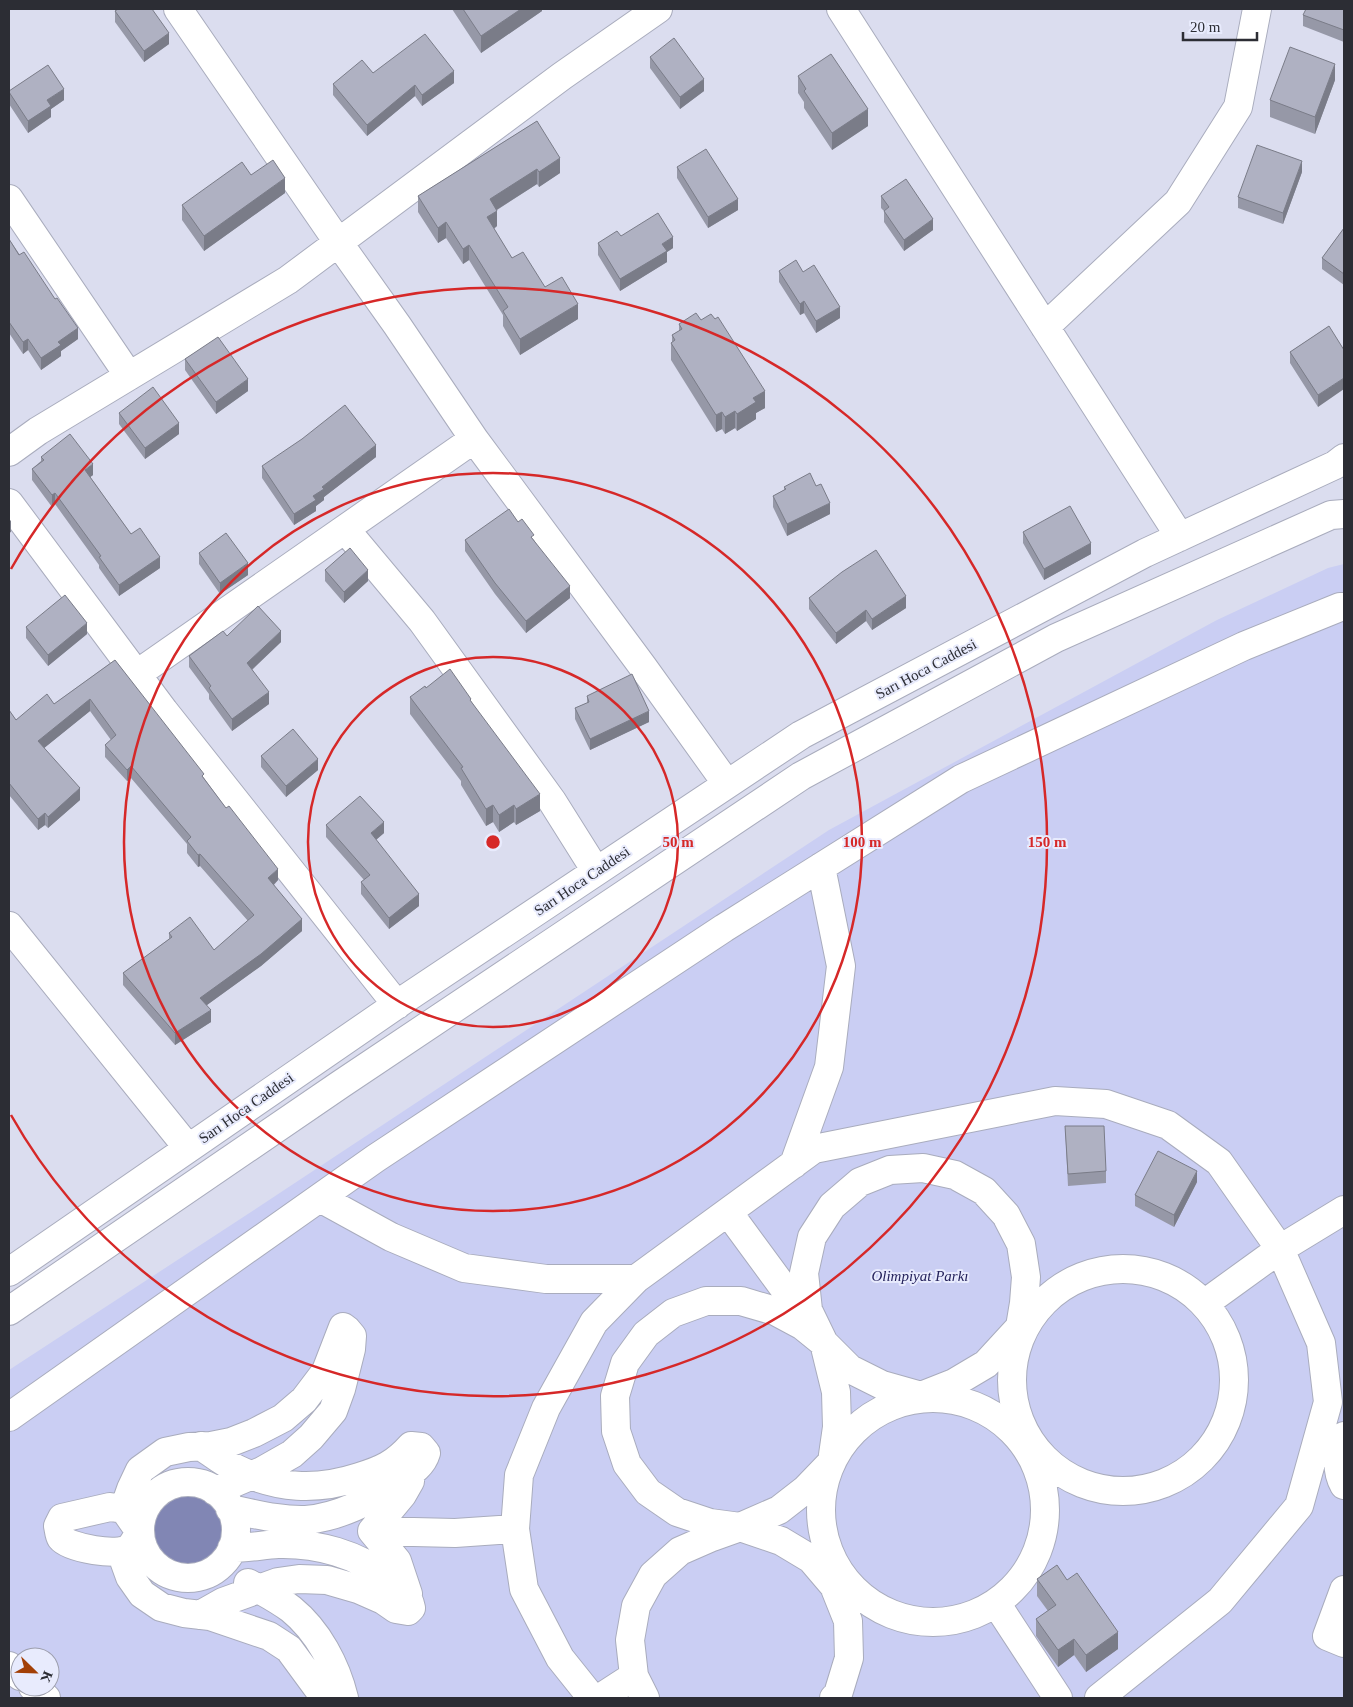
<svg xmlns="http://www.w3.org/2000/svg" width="1353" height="1707" font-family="'Times New Roman',serif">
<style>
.green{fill:#cacef3;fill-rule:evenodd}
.water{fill:#8186b4}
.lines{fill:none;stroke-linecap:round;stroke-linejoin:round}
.minor-casing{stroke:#a9acbd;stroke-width:30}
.minor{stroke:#fff;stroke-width:28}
.wall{fill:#9698a7}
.shaded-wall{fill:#7a7c88}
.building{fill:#afb1c2;stroke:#7a7c88}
.ring{fill:none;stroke:#d62828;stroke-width:2.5}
.labels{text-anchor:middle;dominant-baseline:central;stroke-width:4;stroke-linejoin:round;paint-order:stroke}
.street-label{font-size:15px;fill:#2c2d34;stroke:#e8ebfd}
.park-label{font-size:15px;font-style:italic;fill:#25235c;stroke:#e8ebfd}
.centre{fill:#d62828;stroke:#e8ebfd;stroke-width:2.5}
.ring-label{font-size:15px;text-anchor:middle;font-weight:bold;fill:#d62828;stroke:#e8ebfd;stroke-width:4;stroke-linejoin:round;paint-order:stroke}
</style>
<rect width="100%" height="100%" fill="#dbddef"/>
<path class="green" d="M1344,564v1134h-1335v-328l242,-158 578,-382 388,-210 111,-52zM20,1657h30v30h-30z"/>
<path class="water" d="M148 1530a37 37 0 1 1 74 0a37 37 0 1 1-74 0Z"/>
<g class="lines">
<defs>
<path id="minor" d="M178,9l160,233 59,83 77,114
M841,9l339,528
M9,199l120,177
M1045,327l133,-125 60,-95 19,-98
M9,452l29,-21 250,-151 274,-204 96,-67
M9,503l155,208 233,294
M345,529l77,92 130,180 44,70
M137,674l337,-235 169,228 84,117
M9,926l179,222
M794,1164l35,-97 12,-101 -20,-99
M923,1168l32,7 29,16 22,24 15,29 5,33 -2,26 -4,24 -34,37 -32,19 -33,13 -39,-11 -32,-16 -26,-26 -16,-33 -4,-37 8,-36 20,-31 28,-24 30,-12z
M320,1198l71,39 73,31 82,11h90
M728,1212l80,109
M1012 1380a111 111 0 1 1 222 0a111 111 0 1 1-222 0Z
M9,1272l396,-273 396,-264 344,-182 190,-88 9,-7
M706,1301h35l34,10 28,15 21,17 12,49 1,35 -5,35 -26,27 -27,21 -39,17 -30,-4 -33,-11 -29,-20 -21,-28 -11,-33 -1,-35 10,-33 21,-29 27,-21z
M9,1311l332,-227 460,-308 255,-138 275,-123 13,-1
M821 1510a112 112 0 1 1 224 0a112 112 0 1 1-224 0Z
M9,1417l367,-259 348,-230 237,-149 283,-133 96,-39h4
M1344,1436c-7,14 -8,35 0,49
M201,1446c12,8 23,17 36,23 41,20 79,22 122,8 23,-7 36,-13 52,-31l10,1 5,6c-4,14 -18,21 -29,29 -25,19 -59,35 -91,38 -25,1 -51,-6 -76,-11
M140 1530a48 48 0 1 1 96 0a48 48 0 1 1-96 0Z
M110,1507l14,2 16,23c-3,5 -7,13 -11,16 -10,9 -60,0 -68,-10 -2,-3 -2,-8 -3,-12l4,-8z
M124,1509l7,-20 9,-19 25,-18 24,-5 22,-1 20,-4 23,-9 29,-15 21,-18 22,-29 17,-44 4,3 5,6 -1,13 -10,40 -8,22 -22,26 -19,17 -30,17 -47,20
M372,1531l83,2 60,-4
M121,1552l9,25 12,17 19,13 23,6 26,3 59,20 20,13 36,49
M248,1583c14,8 30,16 43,26 27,22 45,56 53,89
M1344,1590l-17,46 17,7
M408,1594l-11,-33 -25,-30 30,-36 8,-14
M996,1603l62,95
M200,1615l23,-13 55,-20 21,-3 28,1 31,9 25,11 13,9 12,2 3,-3c-3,-15 -11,-20 -22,-29 -31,-25 -72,-36 -111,-35 -15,1 -31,4 -46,4
M9,1666l11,10
M33,1687l13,11
M592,1698l-32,-40 -36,-69 -9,-60 4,-54 27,-67 48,-86 42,-43 178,-130 241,-48 51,3 62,21 51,37 61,87 -76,55
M600,1698l34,-22
M645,1698l-11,-22 -4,-36 6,-34 17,-31 27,-24 32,-14 28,-10 41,14 30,18 23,27 14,35 1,37 -11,36 -4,4
M1099,1698l121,-97 79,-95 29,-104 -7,-59 -41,-94 64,-39"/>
</defs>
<use href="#minor" class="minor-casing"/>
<use href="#minor" class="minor"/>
</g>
<path class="wall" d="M452,9h90v2l-61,42z
M1344,9v33l-41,-16v-11z
M115,11l54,33 -25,18 -29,-40z
M650,57l54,34 -24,18 -30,-41z
M373,73l81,10 -32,23 -7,-10 -48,40 -34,-41v-11z
M798,76l70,50 -36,24 -28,-42v-6l-6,-9z
M1335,80l-20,54 -45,-17v-17z
M9,91l55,9 -13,9v8l-23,16 -19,-29z
M537,121l23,52 -21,14 -2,-3 -40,26v16l-3,3 18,29 33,29 33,32 -58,36 -17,-29v-11l-34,-55 -6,4 -17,-26 -8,5 -20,-31v-16z
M677,167l61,43 -30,18 -31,-50z
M1302,172l-19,52 -45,-16v-11z
M251,175l34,18 -81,58 -22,-31v-15z
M881,196l52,34 -29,21 -20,-29v-11l-3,-3z
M1344,228v57l-22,-16v-11z
M621,236l52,12 -6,4v10l-47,29 -22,-36v-12z
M9,239l69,100 -17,12v5l-20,14 -13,-20 -5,4 -14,-21z
M779,271l61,47 -24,15 -12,-20 -4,2 -21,-33z
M701,320l64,88 -9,5v6l-19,12 -2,-3 -10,6 -3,-5 -6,3 -45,-72v-17l1,-1v-7l7,-4v-7z
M1329,326l-11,81 -28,-44v-11z
M185,359l63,32 -32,23 -31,-44z
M119,413l60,21 -34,25 -26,-35z
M41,457l52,18 -3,2 41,57 29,34 -41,28 -20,-28v-3l-44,-61 -3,3 -20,-27v-11l9,-8z
M376,457l-52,40v3l-8,6v5l-22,14 -32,-47v-12z
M816,486l14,28 -43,22 -14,-29v-11l11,-6v-3z
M518,522l16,18 36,58 -44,35 -31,-39 -30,-43v-11z
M1023,532l68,22 -47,26 -21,-37z
M199,553l49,22 -28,19 -21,-30z
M325,570l43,11 -24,22 -19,-22z
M809,598l97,10 -34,22 -6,-9 -30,23 -27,-35z
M26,627l61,7 -39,32 -22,-28z
M227,636l54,6 -29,28 17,34 -37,27 -23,-32v-5l-20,-27v-11z
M115,660l89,118 74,102 -4,5 28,46 -41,35 -54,39 4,17 -36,23 -52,-60v-12l46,-34v-6l45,17 34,-29 -48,-55 -2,1 -11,-14v-9l-56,-66 -4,3 -22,-24v-12l6,-5 -21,-29 -46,37 36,52 -32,28 -3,-3 -7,5 -29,-35v-85l7,10 38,-16z
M426,688l45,13 69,110 -24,14 -2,-3 -15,10 -6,-10 -7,4 -25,-41v-4l-51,-67v-17z
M587,696l62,26 -59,28 -15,-31v-11l12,-5z
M261,756l57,14 -32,27 -25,-30z
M326,825l58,8 -8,7 43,66 -30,23 -28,-35v-12l3,-2 -38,-43z
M1065,1126l41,45v12l-38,3z
M1197,1182l-23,45 -39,-21v-11z
M1037,1579l81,70 -32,23 -12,-17 -16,12 -22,-31v-17l12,-8 -11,-15z"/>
<path class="shaded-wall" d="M521,9h21v2l-61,42v-17z
M169,33v11l-25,18v-11z
M1335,64v16l-20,54v-17z
M454,71v12l-32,23v-11z
M704,79v12l-24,18v-12z
M415,85v11l-48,40v-11z
M64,89v11l-13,9v8l-23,16v-12l19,-21z
M868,109v17l-36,24v-17z
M560,158v15l-21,14v-15z
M1302,161v11l-19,52v-11z
M537,169v15l-47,30v-15z
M285,178v15l-81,58v-15z
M738,199v11l-30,18v-11z
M497,211v15l-10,7v-16z
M933,219v11l-29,21v-11z
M446,222v16l-8,5v-15z
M673,237v11l-6,4v10l-47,29v-12l42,-35z
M469,245v15l-6,4v-15z
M804,301v12l-4,2v-11z
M578,304v15l-58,36v-16z
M840,307v11l-24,15v-12z
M78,328v11l-17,12v5l-20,14v-12l17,-16z
M28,339v11l-5,4v-12z
M1344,378v11l-26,18v-12z
M248,379v12l-32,23v-12z
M765,391v17l-9,5v6l-19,12v-17l16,-16z
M735,411v17l-10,6v-17z
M722,412v17l-6,3v-17z
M179,423v11l-34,25v-11z
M376,445v12l-52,40v3l-8,6v5l-22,14v-11l28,-27z
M93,464v11l-8,6v-11z
M55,493v11l-3,3v-12z
M830,503v11l-43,22v-12z
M11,520v12l-2,1v-11z
M1091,543v11l-47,26v-11z
M160,557v11l-41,28v-11z
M248,563v12l-28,19v-11z
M368,570v11l-24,22v-11z
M570,586v12l-44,35v-12z
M906,596v12l-34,22v-11z
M866,610v11l-30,23v-11z
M87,623v11l-39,32v-11z
M281,631v11l-34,32v-11z
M269,692v12l-37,27v-12z
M90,699v12l-52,42v-12z
M649,711v11l-59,28v-11z
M318,759v11l-32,27v-11z
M131,766v12l-4,3v-11z
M80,788v12l-32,28v-11z
M540,794v17l-24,14v-16z
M493,805v17l-7,4v-17z
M514,805v17l-15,10v-17z
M45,813v12l-7,5v-11z
M384,822v11l-13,11v-11z
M200,854v12l-2,1v-12z
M278,869v11l-10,10v-12z
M419,894v12l-30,23v-11z
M302,919v12l-41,35 -61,44v-12z
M211,1010v12l-36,23v-12z
M1197,1171v11l-23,45v-12z
M1118,1632v17l-32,23v-17z
M1074,1639v16l-16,12v-17z"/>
<path class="building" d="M118,9h34l17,24 -25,18 -29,-40z
M463,9h58l-40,27z
M1306,9h38v21l-41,-15z
M425,34l29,37 -32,24 -7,-10 -48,40 -34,-41 29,-24 11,13z
M674,38l30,41 -24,18 -30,-40z
M1290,47l45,17 -20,53 -45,-17z
M831,54l37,55 -36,24 -28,-42 2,-2 -8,-13z
M48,65l16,24 -17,11 4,6 -23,15 -19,-29v-1z
M537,121l23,37 -21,14 -2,-3 -47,30 7,12 -10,6 25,41 11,-6 22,35 17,-10 16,27 -58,35 -17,-28 5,-4 -39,-62 -6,4 -17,-27 -8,6 -20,-32z
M1257,145l45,16 -19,52 -45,-16z
M706,149l32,50 -30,18 -31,-50z
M273,160l12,18 -81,58 -22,-31 60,-43 9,13z
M906,179l27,40 -29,21 -20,-29 5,-4 -8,-11z
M658,213l15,24 -11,7 5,7 -47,28 -22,-36 19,-12 4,5z
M1344,228v46l-22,-16z
M9,239l10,16 5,-3 31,47 2,-1 21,30 -20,14 3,3 -20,13 -13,-19 -5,3 -14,-20z
M796,260l7,12 11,-7 26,42 -24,14 -12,-20 -4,3 -21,-33z
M696,313l5,7 10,-6 4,5 3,-2 47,74 -12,7 3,4 -19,12 -2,-3 -10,6 -3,-5 -6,3 -45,-72 4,-3 -3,-5 10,-6 -3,-5z
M1329,326l15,24v28l-26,17 -28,-43z
M218,337l30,42 -32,23 -31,-43z
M153,387l26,36 -34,25 -26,-35z
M345,405l31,40 -54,42 2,2 -11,7 3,4 -22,14 -32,-48 40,-27z
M70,434l23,30 -8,6 46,64 9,-6 20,29 -41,28 -20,-28 2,-1 -46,-63 -3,2 -20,-26 12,-9 -3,-3z
M810,473l6,13 5,-2 9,19 -43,21 -14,-28 13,-7 -2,-2z
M1070,506l21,37 -47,26 -21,-37z
M509,509l9,13 4,-3 12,16 -3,2 39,49 -44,35 -31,-38 -30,-43z
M226,533l22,30 -28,20 -21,-30z
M350,548l18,22 -24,22 -19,-22z
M876,550l30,46 -34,23 -6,-9 -30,23 -27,-35 33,-26z
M65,595l22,28 -39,32 -22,-28z
M258,606l23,25 -34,32 22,29 -37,27 -23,-31 2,-2 -22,-30 34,-25 4,5z
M115,660l89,114 -2,2 24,32 3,-2 49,63 -10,9 34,41 -41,35 -61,44 11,12 -36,23 -52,-60 49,-36 -3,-4 21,-16 24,33 40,-35 -54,-61 -2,1 -11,-14 4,-4 -60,-71 -4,4 -22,-25 11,-10 -26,-36 -52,42 42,47 -32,29 -3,-4 -7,6 -29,-36v-73l7,10 31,-26 7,10z
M450,669l21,30 -1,1 70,94 -24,15 -2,-4 -15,10 -6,-10 -7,4 -25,-41 2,-1 -53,-70 15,-11 1,2z
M632,674l17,37 -59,28 -15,-31 14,-6 -2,-6z
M293,729l25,30 -32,27 -25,-30z
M360,796l24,26 -13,11 48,61 -30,24 -28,-36 9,-7 -44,-50z
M1065,1126h39l2,45 -38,3z
M1158,1151l39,20 -23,44 -39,-20z
M1057,1565l10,15 10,-7 41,59 -32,23 -12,-16 -16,11 -22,-31 20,-14 -19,-26z"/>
<g class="ring">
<circle cx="493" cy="842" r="185"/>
<circle cx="493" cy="842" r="369"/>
<path d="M11 569A554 554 0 1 1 11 1115"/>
</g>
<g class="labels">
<g class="street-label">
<text transform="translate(926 669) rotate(-28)">Sarı Hoca Caddesi</text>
<text transform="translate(582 881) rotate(-34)">Sarı Hoca Caddesi</text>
<text transform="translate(246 1108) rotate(-35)">Sarı Hoca Caddesi</text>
</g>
<g class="park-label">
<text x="920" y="1276">Olimpiyat Parkı</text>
</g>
</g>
<circle cx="493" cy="842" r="8" class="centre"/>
<g class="ring-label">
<text x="678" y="847">50 m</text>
<text x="862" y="847">100 m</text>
<text x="1047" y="847">150 m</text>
</g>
<rect width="1353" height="1707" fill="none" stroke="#2c2d34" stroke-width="20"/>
<g transform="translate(35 1672) rotate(113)"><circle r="24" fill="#e8ebfd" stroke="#9d9fad"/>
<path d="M0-4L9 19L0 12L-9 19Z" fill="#a23f06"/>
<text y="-8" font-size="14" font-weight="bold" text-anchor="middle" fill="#2c2d34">K</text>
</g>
<path d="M1183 32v8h74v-8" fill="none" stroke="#2c2d34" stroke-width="2.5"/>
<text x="1190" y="32" font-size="15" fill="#2c2d34" stroke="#e8ebfd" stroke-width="4" paint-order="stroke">20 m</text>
</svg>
